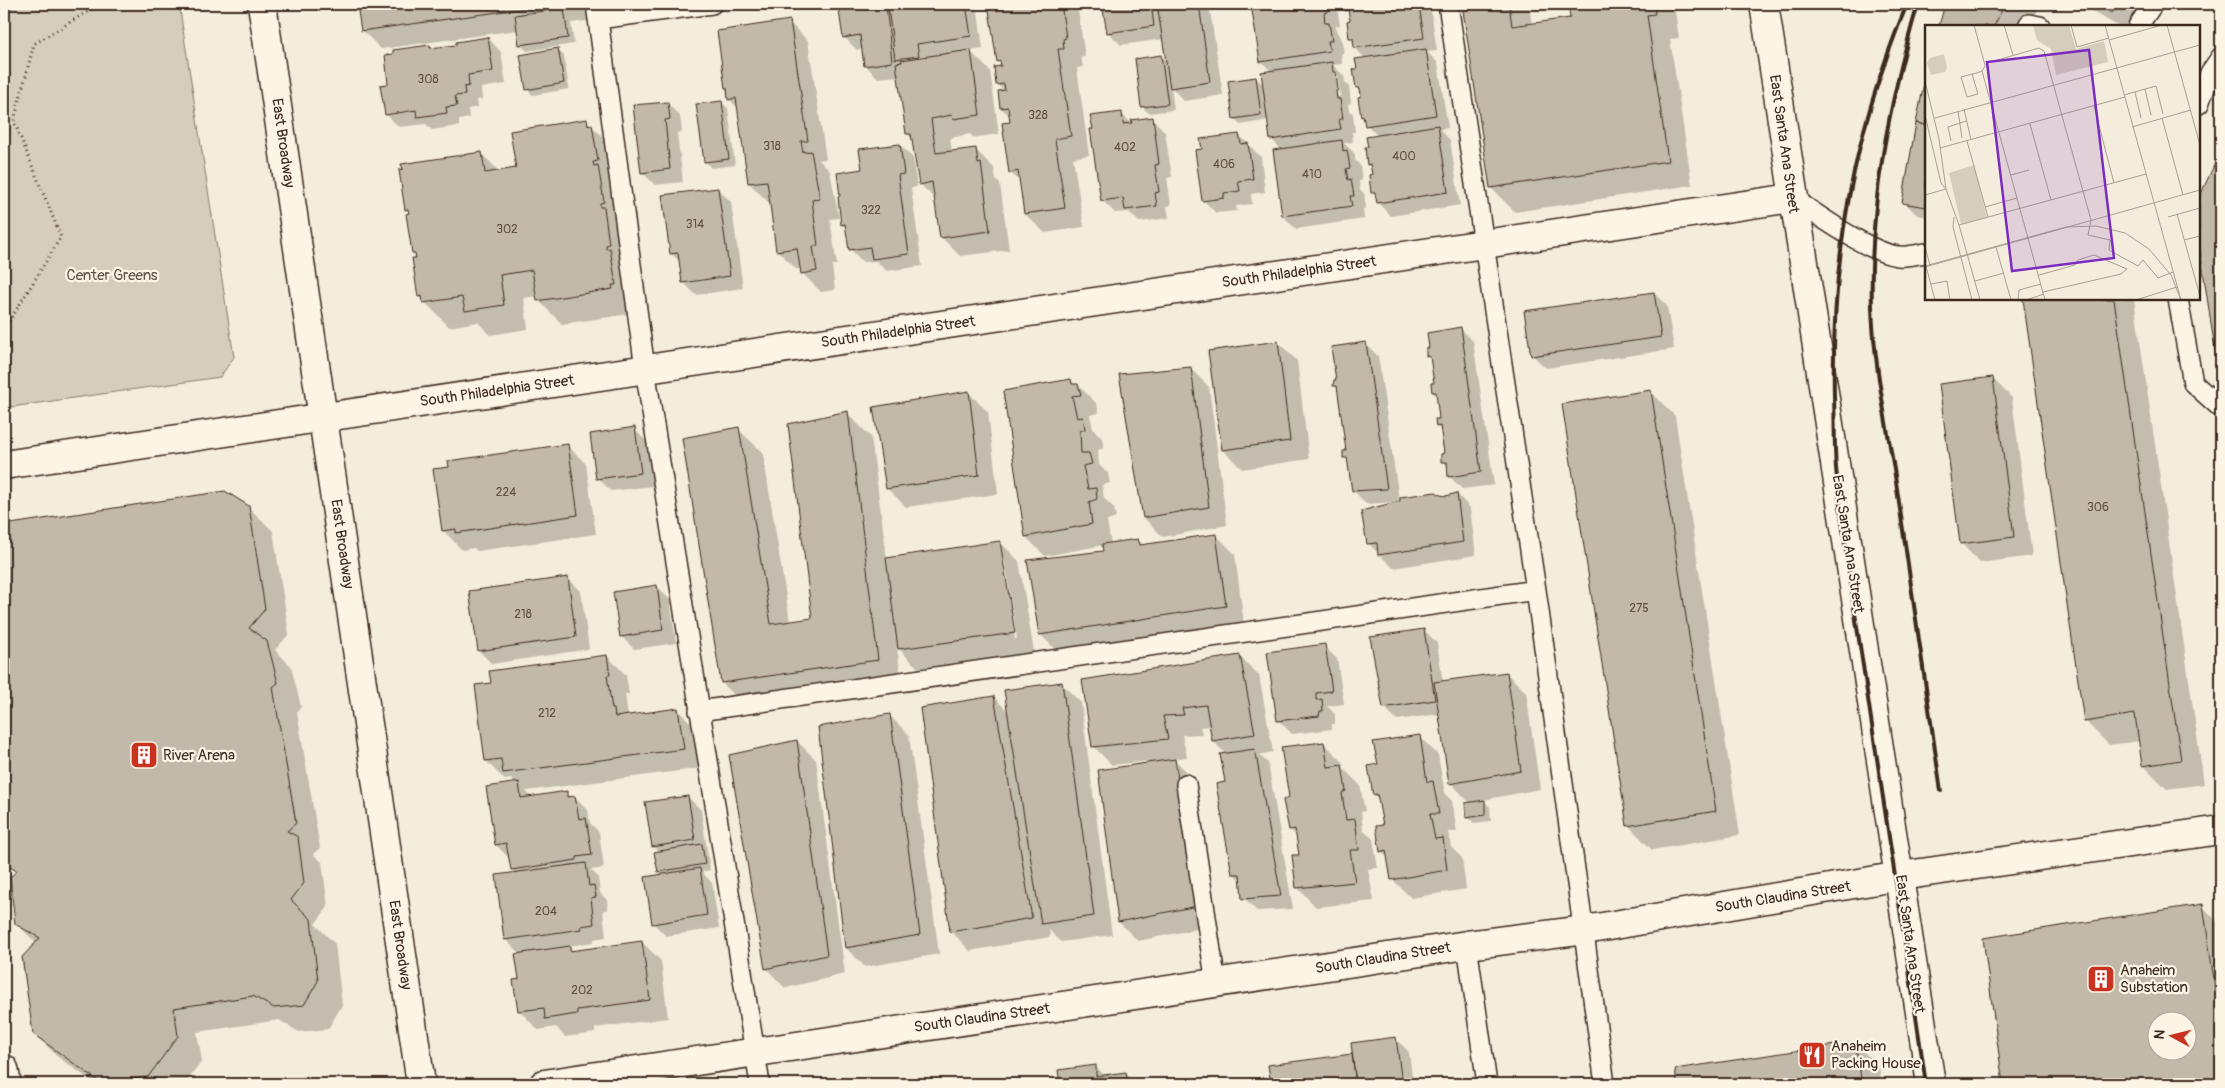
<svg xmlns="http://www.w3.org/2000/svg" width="2225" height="1088" font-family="Pangolin,sans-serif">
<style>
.green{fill:#d6cdbd;stroke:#887c6e}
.shadow{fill:#0003;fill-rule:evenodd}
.building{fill:#c3b9aa;stroke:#3b2a1e;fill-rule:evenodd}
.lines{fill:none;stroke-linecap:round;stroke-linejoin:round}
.service-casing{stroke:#3b2a1e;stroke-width:22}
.minor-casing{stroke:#3b2a1e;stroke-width:31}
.tertiary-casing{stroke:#3b2a1e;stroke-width:31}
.path{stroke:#3b2a1e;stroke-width:3;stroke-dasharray:1 4;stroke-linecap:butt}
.service{stroke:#fcf5e5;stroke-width:19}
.minor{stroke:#fcf5e5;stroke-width:28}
.tertiary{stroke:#fcf5e5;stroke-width:28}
.rail{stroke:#3b2a1e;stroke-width:4}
.labels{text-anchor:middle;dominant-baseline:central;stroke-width:4.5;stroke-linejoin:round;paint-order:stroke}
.number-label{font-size:12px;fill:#5d4e41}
.street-label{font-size:15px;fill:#3b2a1e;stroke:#fcf5e5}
.park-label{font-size:15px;fill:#625346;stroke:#fcf5e5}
.poi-label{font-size:15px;fill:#3b2a1e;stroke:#fcf5e5;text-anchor:start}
.inset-road{fill:none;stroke:#aa9f91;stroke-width:1}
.view{fill:#7b2cbf;fill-opacity:0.15;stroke:#7b2cbf;stroke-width:2.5}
.inset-edge{fill:none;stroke:#3b2a1e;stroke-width:2.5}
</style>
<rect width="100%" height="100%" fill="#f4eddd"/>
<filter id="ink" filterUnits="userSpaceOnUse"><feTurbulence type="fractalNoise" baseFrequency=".02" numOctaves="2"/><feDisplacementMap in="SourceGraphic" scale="10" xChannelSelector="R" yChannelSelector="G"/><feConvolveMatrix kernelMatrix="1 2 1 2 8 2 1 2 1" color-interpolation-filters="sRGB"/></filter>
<g filter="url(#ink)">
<path class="green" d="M4,4h175l55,353 -14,20 -216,31z"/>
<path class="shadow" d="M358,4h234l2,16 -23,3 3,21 -47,7 -6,-6 -3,-15 -137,19 -19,-19z
M848,4h42l4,4 31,-4h45l8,7 5,38 -13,2 20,20 9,63 -26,4 -3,-4 -20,4 2,14 23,-3 19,19 2,12 4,4 9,66 -49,6 -19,-19 -5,-37 -16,-16 -7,-44 -6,-7 -8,-57 -21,2 -13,-13 -2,-16 -6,1 -13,-13 -5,-32z
M989,4h88l8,53h-4l2,10 -6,1 12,87 -16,3 11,69 -39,6 -20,-19 -4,-31 -11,-11 2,-49 -1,-6 -10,-9 3,-17 -6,-6 -2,-17 6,-1 -4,-6z
M1104,4h105l14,91 -39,6 -13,-14 3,23 -25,3 -7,-6 -6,-47 25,-4 7,7 -4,-24 -43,6 -13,-13z
M1252,4h81l4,4 3,17 -4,1 1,7 4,4 3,16 -3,1 1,10 -9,1 11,11 1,6 4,4 2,17 -3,1 1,6 4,4 2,18h-3l1,10 -9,1 11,11v6l5,5 2,16h-3l1,9 4,3 2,15 -3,1 1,10 -68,10 -13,-13 -1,-66 -11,-11 -2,-19 -29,5 -6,-7 22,-40 8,8 8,-14 -11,-11zM1335,76h3l2,20 -2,1z
M1345,4h85l7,47 -10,1 11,11 10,65 -8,1 10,11 10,65 -69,11 -13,-13 -1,-6 -4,-4 -1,-24 -4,-4 2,-17 8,-12 -11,-11 -2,-6 -3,-3 -1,-25 -3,-3v-18l8,-11 -11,-11 -1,-6 -3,-4 -1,-24 -4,-4z
M1463,4h66l3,21 39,-6 -2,-15h105l5,34 -9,1 22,146 -177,27 -24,-24z
M1946,4h94l-11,22h-89z
M2078,4h80l-15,22h-25z
M789,22l19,19 18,118 -7,1 11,11 9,47 -9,1 7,46h-5l3,25 -14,2 -19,-19 -1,-4h-5l-19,-19 -6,-49 -3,1 -19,-19 -11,-75 -9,-9 -3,-12z
M488,38l13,14 5,32 -25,4 1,11 -5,1 1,7 -10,2 1,9 -10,2v6l-27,4 -6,-6 -27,3 -13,-13 4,-29 40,-39 3,3 25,-3z
M558,50l6,6 5,33 -36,6 -6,-6z
M1926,81v136l-9,-2 -13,-13z
M721,102l7,6 7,57 -24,3 -6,-7z
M667,103l13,13 2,16 -5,1 6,49 -28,3 -13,-13z
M1121,113l13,13 18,-8 13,14 7,45 -5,1 4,27 -4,1 2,12 -30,4 -10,-10 -14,1 -13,-13 -8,-70z
M586,120l30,30 20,163 -74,11 -24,-24 -1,-4 -13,2 4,31 -38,6 -12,-13 -29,5 -30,-31 -2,-37 -4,-6 -2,-39 -5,-5 75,-56 19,19 18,-3z
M1239,135l22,22 4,35 -14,2 1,10 -16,2 1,5 -21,2 -13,-13v-50z
M900,145l13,13 4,29 -6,1 11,78 -35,5 -11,-10 -13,1 -13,-13 -3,-20 -5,-5 21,-54z
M2221,153v227l-22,-144v-35z
M718,189l13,13 12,86 -47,7 -13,-13 -3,-20 -9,-9z
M1654,293l13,13 7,43 -128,19 -14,-13z
M2024,299h110l70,485 -37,5 -24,-24 -3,-24 -31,4 -24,-24z
M1460,328l13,13 21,144 -32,4 -13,-13 -1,-9 -5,-6 3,-7 -4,-23 -5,-5 3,-6 -3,-24 -4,-4 3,-8 -4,-24 -4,-4 3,-6z
M1278,342l19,19 12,98 -67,10 -19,-19z
M1365,343l13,13 22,150 57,-12 13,14 6,47 -83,13 -25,-25 30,-41 -32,2 -13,-14 -4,-28 -4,-5 3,-5 -10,-63 -3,-3z
M1190,368l19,19 18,138 -64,12 -19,-19z
M1993,379l19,19 20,158 -52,7 -19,-20z
M1071,381l4,4h3l19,19 2,9 -9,2 3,14 9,9 2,10 -6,2 1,15 9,8 2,10 -8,2 2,13 10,10 2,10 -9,3 4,23 27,-4 6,6 72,-11 19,19 9,71 -185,28 -19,-19 64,-82v-7l-59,11 -19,-19z
M1651,392l24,24 65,419 -88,15 -24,-25z
M969,393l19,19 10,82 -92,13 -19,-19z
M847,413l24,24 16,122 113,-17 19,19 15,91 -116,16 -21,-21 5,37 -155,23 -25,-24 16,-254 25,24 27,169 24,-3zM1003,562h2l12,77h-2z
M634,429l13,13 6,44 -42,5 -13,-13z
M567,445l19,19 10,70 -119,17 -3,-3 -12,2 -19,-20z
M225,492l23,15 25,24 16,103 -14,16 16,16 10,41 -4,5 23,136 -7,6 9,8 6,45 -13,17 20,20 7,61 -14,24 -29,3 -20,-12 -82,12 5,29 -17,23h-89l-37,-26 -25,-25 2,-90 -19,-19v-51l-6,-6 -7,-51v-290z
M568,578l13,13 8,58 -97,15 -13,-13z
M657,586l13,14 6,43 -42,6 -13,-13z
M1424,630l13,13 6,39 63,-9 20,19 14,97 -57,11 7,7 1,14 -17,2 -7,-6 3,-14 -19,-20 -11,-69 -43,6 -13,-13z
M1324,646l13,13 7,45 -17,2 8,8v10h-3v5l-40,5 -14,-14z
M607,656l19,19 3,19h-4l3,22 50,-6 19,19 5,39 -176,23 6,7 34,-5 5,5 4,-1 13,13 2,13 9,9 5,36 -13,2 7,7 2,16 7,7 1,10h-5l3,27 -12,2v3l-26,4 6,5 68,-9 19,19 7,57 -73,10v5l-30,4 -9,-10 -18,3 -19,-20 1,-56 -15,-15 10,-66 -3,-3 -3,-12 -13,-13 20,-61 -5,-5 -6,1 -19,-19 7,-77z
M1239,656l20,19 14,77 -14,3 9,8 25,146 -36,2 -13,-13 -2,-16 -9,-9 -6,-118 -14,-14 -2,-15 -11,1 2,7 -20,1 5,22 -13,2 20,20 22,146 -78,16 -19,-19 29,-161 -36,4 -19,-19z
M1061,683l20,20 31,232 -51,7 -12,-12 1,7 -80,14 -19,-20 43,-234 15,16z
M890,716l19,19 30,219 -74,13 -19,-19 -27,-220z
M1419,736l19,19 7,39 7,7 5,31h-9l3,15 11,11 4,31 -55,9 -19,-19 -3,-20 -8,-8 4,-25 -6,-27 -5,-5 5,-29z
M797,741l19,19 29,214 -60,14 -19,-20z
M1324,743l19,19 1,7 16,16 5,26 -4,1 2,17 10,10 5,29 -10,1 6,32 -58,6 -19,-20 4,-31 -3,-18 -8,-9v-31z
M688,797l13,13 9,60 -8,2 10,11 7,45 -53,8 -13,-13 10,-48 -4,-4v-19l-6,-6z
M2202,906l19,19v159h-217l-20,-145zM2158,1020h30v30h-30z
M1396,1039l13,13 4,32h-141l-2,-18 84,-11z
M1855,1043l24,24 3,17h-204l-2,-14z
M1095,1066l10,10 20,-3 11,11h-75l-2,-13z"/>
<path class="building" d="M357,4h199l-195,27z
M838,4h48l6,58 -28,4 -4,-31 -17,3z
M917,4h49l5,32 -54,8 2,12 -24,3 -7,-51z
M988,4h73l5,34 -3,1 1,10h-6l13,87 -16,3 10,69 -41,6 -6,-43 -9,2 -7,-50 8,-1 -2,-15 -8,1 -2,-17 7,-1 -1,-6 -8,1 -2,-18 7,-1 -1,-5 -3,1z
M1102,4h49l3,22 -47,7z
M1157,4h42l11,78 -40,6z
M1251,4h75l1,8 -3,1 1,10h4l3,18h-4l2,10 -70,11z
M1344,4h75l5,34 -70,10 -1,-10h-4l-2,-17 3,-1 -2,-10 -3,1z
M1462,4h47l3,22 58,-8 -2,-14h86l1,10 -8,1 21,146 -178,27z
M1945,4h60l-11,22h-55z
M2095,4h23l-6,9z
M564,8l4,30 -49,7 -4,-30z
M790,20l18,121h-7l2,11 8,-1 9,48 -8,1 6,46 -5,1 4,24 -16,3 -4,-26 -21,3 -9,-70 -19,2 -12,-85 -8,2 -1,-12h-2l-8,-57z
M488,37l5,34 -25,4 1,11 -5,1 1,8 -10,1 2,10 -11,1 1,6 -30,4 -1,-7 -31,5 -5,-30 8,-1 -3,-29 8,-1v-4l37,-5v3l26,-3v-3z
M558,48l6,35 -38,7 -6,-35z
M1426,49l10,66 -71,11 -2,-10 -2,1 -3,-20 3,-1 -1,-8h-4l-3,-19h4l-2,-10z
M971,50l9,65 -27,4 -1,-4 -21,4 5,34 40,-5 2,16 3,-1 9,68 -50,7 -8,-56 -13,3 -8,-51h-5l-10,-71 6,-1 -1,-2z
M1161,55l7,49 -27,3 -6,-48z
M1332,62l1,10h3l2,18 -2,1 1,8h3l3,20h-4l2,10 -71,11 -9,-68z
M1926,74v51l-10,-2z
M1256,77l5,38 -28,4 -5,-38z
M722,101l7,58 -25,3 -8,-58z
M668,102l2,17 -5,1 5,49 -29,4 -8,-68z
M1122,112l1,12 9,-1 -1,-3 22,-3 6,47 -4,1 4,27 -4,1 2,13 -32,4 -2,-12 -22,3 -11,-72h3l-3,-13z
M587,119l1,6 4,-1 6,37 -5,1 1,4 4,-1 6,37 -4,1v4h4l5,37 -3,1v4l4,-1 6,37h-4l1,4 -76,12 -5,-31 -32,5 4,30 -39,6 -3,-14 -39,6 -1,-7 -4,1 -6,-39h4l-1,-5h-3l-6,-39 3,-1 -1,-4 -3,1 -6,-40 4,-1 -2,-5 81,-12 3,21 31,-5 -6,-37z
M1916,123l10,2v82l-24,-4z
M1438,125l10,67 -71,11 -2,-10h-4l-2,-18 3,-1 -2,-10 -3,1 -2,-18h3l-2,-10z
M1239,134l2,10 7,-1 5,36 -15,2 2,10 -16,2v5l-22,3 -7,-51 7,-1 -2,-10z
M1342,140l1,11 4,-1 3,18 -4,1 2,11 3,-1 3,17h-4l2,10 -70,10 -9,-66z
M900,144l4,30 -6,1 11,79 -37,5 -2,-12 -21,3 -4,-26 -4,1 -3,-28 2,-1 -3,-23 25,-4 -3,-20z
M2221,150v239l-22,-145v-46z
M718,188l12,88 -48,7 -4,-30 -8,1 -8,-59z
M1654,292l7,45 -130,19 -7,-45z
M2023,299h91l67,461 -39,6 -7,-52 -51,8z
M1461,327l20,145 -33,5 -1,-15h-6v-8l3,-1 -4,-27 -4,1 -1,-8h4l-3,-27h-4l-1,-9h3l-4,-26 -4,-1v-9l3,1 -2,-15z
M1278,341l12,100 -68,9 -14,-99z
M1366,342l21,147 -35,2 -5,-33h-4v-7h3l-9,-65h-4l1,-6h2l-5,-33z
M1191,367l18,140 -66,11 -24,-144z
M1993,377l21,160 -54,7 -21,-160z
M1071,379l1,5h6l3,11 -9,1 5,22 6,-1 2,12 -5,2 1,22h8l3,11 -9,2 5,23 8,-1 1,11 -8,3 3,22 -67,13 -22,-146z
M1651,390l65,421 -89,15 -65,-422z
M969,391l10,84 -93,14 -13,-82z
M848,411l30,249 -157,23 -39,-245 57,-11 32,197 41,-6 -24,-194z
M635,427l6,46 -45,6 -6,-45z
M568,444l10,71 -122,18v-4l-14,2 -9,-62 16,-2 -1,-6z
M225,491l24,15 16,103 -16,19 18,13 11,42 -5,4 23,136 -9,8 11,6 6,46 -13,17 20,19 7,62 -14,24 -30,3 -21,-12 -79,12 4,28 -30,41 -47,6 -68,-49 -11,-77 18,-19 -25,-14 -5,-47 7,-6 -7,-4 -6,-43v-299z
M1436,492l4,3 6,1 11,-3 6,49 -85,13 -1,-12 -10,1 -6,-33 39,-10v-4z
M1216,534l10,72 -187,29 -12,-75 76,-9 -1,-7 36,-5 2,6z
M1000,541l15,92 -117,16 -12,-91z
M568,577l8,60 -98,14 -9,-60z
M657,585l6,45 -43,7 -7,-45z
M1424,629l11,71 -52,8 -13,-71z
M1325,644l7,47 -16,2v7l6,-1 1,12h-3l-1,5 -42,5 -10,-69z
M607,655l3,20h-3l5,34h2l1,8 63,-9 6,41 -181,24 -2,-14 -16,2 -10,-76 16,-2 -2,-12z
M1240,655l15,79 -43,7 -6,-36 -24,3 2,7 -21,1 5,23 -76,8 -10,-67z
M1507,672l14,99 -72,13 -15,-102z
M1062,682l32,234 -53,8 -37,-234z
M994,696l38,222 -82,14 -30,-224z
M890,714l30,221 -75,13 -27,-221z
M1420,735l7,47 6,-1 6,33h-9l5,25 8,-1 4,32 -56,10 -5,-30 -6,2 -4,-26 7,-1 -6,-31 -4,1 -5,-29 10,-2 -5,-22z
M797,740l30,215 -62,14 -36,-214z
M1324,742l4,25 14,-2 4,26 -4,2 4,27 9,-1 4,31h-9l5,32 -59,6 -4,-33h7l-4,-26 -6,1 -6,-30 6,-3 -8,-50z
M1255,749l26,147 -39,3 -2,-25h-8l-16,-90 9,-2 -5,-28z
M1175,759l22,147 -79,16 -20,-152z
M519,782l2,16 46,-7v6l8,-1 4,23 7,-1 6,37 -15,2v3l-66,10 -5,-27 -11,2 -9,-58z
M688,796l7,44 -43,7 -7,-45z
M1485,800v15l-19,3 -1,-15z
M702,844l3,20 -47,8 -4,-20z
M586,863l3,23 5,-1 2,12 -5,1 3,26 -13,2 1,3 -78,11 -8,-65z
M700,868l7,47 -55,9 -7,-47z
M2203,904l18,125v55h-218l-20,-146zM2158,1020h30v30h-30z
M642,941l8,59 -73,10v4l-32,5 -1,-11 -26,3 -5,-31 6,-1 -4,-25 55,-8v5z
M1396,1037l6,47h-46l-5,-41z
M1855,1042l7,42h-185l-2,-15z
M1352,1054l4,30h-85l-3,-19z
M1096,1065v11l30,-4 2,12h-68l-2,-14z"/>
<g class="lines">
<defs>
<path id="service" d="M596,4l49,365 115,715
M1448,4l88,586 69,494
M598,19l114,-15
M2028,26l1,-2 11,2
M2138,26l15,-22
M2199,104l11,-31 11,-16
M1792,198c25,16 79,56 107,58 8,1 19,-2 27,-3
M2178,299l15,84 28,25
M699,711l837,-121
M1186,784l30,200
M1467,945l20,139"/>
<path id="minor" d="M4,465l1788,-267
M4,1069l3,15
M544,1084l923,-139 118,-15 315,-54 321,-46"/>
<path id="tertiary" d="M262,4l159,1080
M1764,4l167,1080"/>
</defs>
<use href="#service" class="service-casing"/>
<use href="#minor" class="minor-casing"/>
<use href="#tertiary" class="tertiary-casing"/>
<path class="path" d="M4,330l57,-93 -47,-116 20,-77 58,-35 2,-5"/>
<use href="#service" class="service"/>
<use href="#minor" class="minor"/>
<use href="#tertiary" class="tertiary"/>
<path class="rail" d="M1907,4c-54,131 -76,251 -73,392 1,24 0,48 2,72 8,84 23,168 35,251 19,122 37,243 55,365
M1918,4c-29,99 -49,200 -46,303 2,59 15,117 24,175 15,103 30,206 45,309"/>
</g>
</g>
<defs>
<symbol id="building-square" viewBox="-11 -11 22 22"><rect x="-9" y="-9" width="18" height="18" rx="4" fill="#c8321e" stroke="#fcf5e5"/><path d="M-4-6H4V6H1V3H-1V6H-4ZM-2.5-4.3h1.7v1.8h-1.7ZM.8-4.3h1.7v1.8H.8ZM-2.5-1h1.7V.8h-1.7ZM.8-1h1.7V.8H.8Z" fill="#fff"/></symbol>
<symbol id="restaurant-square" viewBox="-11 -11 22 22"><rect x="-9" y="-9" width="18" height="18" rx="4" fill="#c8321e" stroke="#fcf5e5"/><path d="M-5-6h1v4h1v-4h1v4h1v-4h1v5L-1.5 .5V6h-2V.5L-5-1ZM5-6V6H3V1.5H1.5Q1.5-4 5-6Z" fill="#fff"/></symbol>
</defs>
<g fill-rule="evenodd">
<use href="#building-square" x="128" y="739" width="32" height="32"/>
<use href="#building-square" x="2085" y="963" width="32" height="32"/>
<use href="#restaurant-square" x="1796" y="1039" width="32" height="32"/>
</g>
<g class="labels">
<g class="number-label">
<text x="428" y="79">308</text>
<text x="1038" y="115">328</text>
<text x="772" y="146">318</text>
<text x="1125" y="147">402</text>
<text x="1404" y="156">400</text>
<text x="1224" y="164">406</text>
<text x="1312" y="174">410</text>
<text x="871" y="210">322</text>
<text x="695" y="224">314</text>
<text x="507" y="229">302</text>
<text x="506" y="492">224</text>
<text x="2098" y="507">306</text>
<text x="1639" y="608">275</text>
<text x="523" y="614">218</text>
<text x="547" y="713">212</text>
<text x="546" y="911">204</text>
<text x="582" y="990">202</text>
</g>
<g class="street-label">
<text transform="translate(283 143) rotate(82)">East Broadway</text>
<text transform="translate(1784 144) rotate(82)">East Santa Ana Street</text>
<text transform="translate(1299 272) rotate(-8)">South Philadelphia Street</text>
<text transform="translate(898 332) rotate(-8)">South Philadelphia Street</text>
<text transform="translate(497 391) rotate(-8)">South Philadelphia Street</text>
<text transform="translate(342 544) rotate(82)">East Broadway</text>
<text transform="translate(1848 544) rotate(81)">East Santa Ana Street</text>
<text transform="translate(1783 897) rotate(-9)">South Claudina Street</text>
<text transform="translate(1910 944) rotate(82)">East Santa Ana Street</text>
<text transform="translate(400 945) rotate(82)">East Broadway</text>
<text transform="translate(1383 958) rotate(-9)">South Claudina Street</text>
<text transform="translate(982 1018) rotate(-8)">South Claudina Street</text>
</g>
<g class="park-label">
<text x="112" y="275">Center Greens</text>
</g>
<g class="poi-label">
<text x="163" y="755">River Arena</text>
<text x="2120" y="970">Anaheim<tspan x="2120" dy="17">Substation</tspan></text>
<text x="1831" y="1046">Anaheim<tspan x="1831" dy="17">Packing House</tspan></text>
</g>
</g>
<g transform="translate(1925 25)">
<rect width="275" height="275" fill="#f4eddd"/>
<path d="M144,0l7,24 28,-8 4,21 -52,13 -5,-26 -14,-9 -4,-14zM19,29l3,13 -2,5 -14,3 -4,-12 3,-5zM49,140l13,53 -26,6 -12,-51z" fill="#d6cdbd"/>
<path class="inset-road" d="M49,0l11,40M79,0l9,30M146,0l6,22 32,-9M180,0l76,275M242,0l33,120M184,15l53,-15M47,49l6,20 -11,3 -6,-20 11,-3 5,-1 5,-2M0,56l14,58 7,50 13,36 21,75M220,64l6,26M210,67l6,26M199,70l32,-9 7,28M169,81l20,77M39,84l7,31M33,86l4,27M0,90l16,68 5,6M10,93l265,-73M237,93l21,77M105,99l21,76M207,102l59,-17M26,116l-3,-14 18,-6M42,116l21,76M15,123l185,-51M86,150l18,-5M0,170l21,-6M60,182l32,-9M252,189l23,82M29,192l-1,10 19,73M243,192l32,-9M34,200l187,-51M259,215l16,-4M0,222l5,18M71,222l15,53M0,241l141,-39 30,-1 29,7 24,16 22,26 10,25M1,241l9,34M0,242l275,-77M114,250l36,-10 3,-5 16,-5 33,14 -6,5 -78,18M50,256l29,-8M6,259l16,-3 3,19M93,275l1,-10 22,-6M101,275l18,-6M120,275l-63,-229 5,-8 52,-15 5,3 47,169 -3,15 22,5 -1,10 29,16 5,-6 15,18 15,-6M211,275l41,-13"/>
<path class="view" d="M164,25l25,208 -102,13 -25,-209z"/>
<rect width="275" height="275" class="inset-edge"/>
</g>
<rect width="2225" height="1088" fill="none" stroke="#fcf5e5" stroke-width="20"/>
<rect x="10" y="10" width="2205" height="1068" fill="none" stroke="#3b2a1e" stroke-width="2" filter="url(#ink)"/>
<g transform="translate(2172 1036) rotate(277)"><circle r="24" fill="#fcf5e5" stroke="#afa495"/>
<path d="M0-4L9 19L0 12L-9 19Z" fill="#c8321e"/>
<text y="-8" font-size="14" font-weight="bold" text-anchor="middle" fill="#3b2a1e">N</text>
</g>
</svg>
